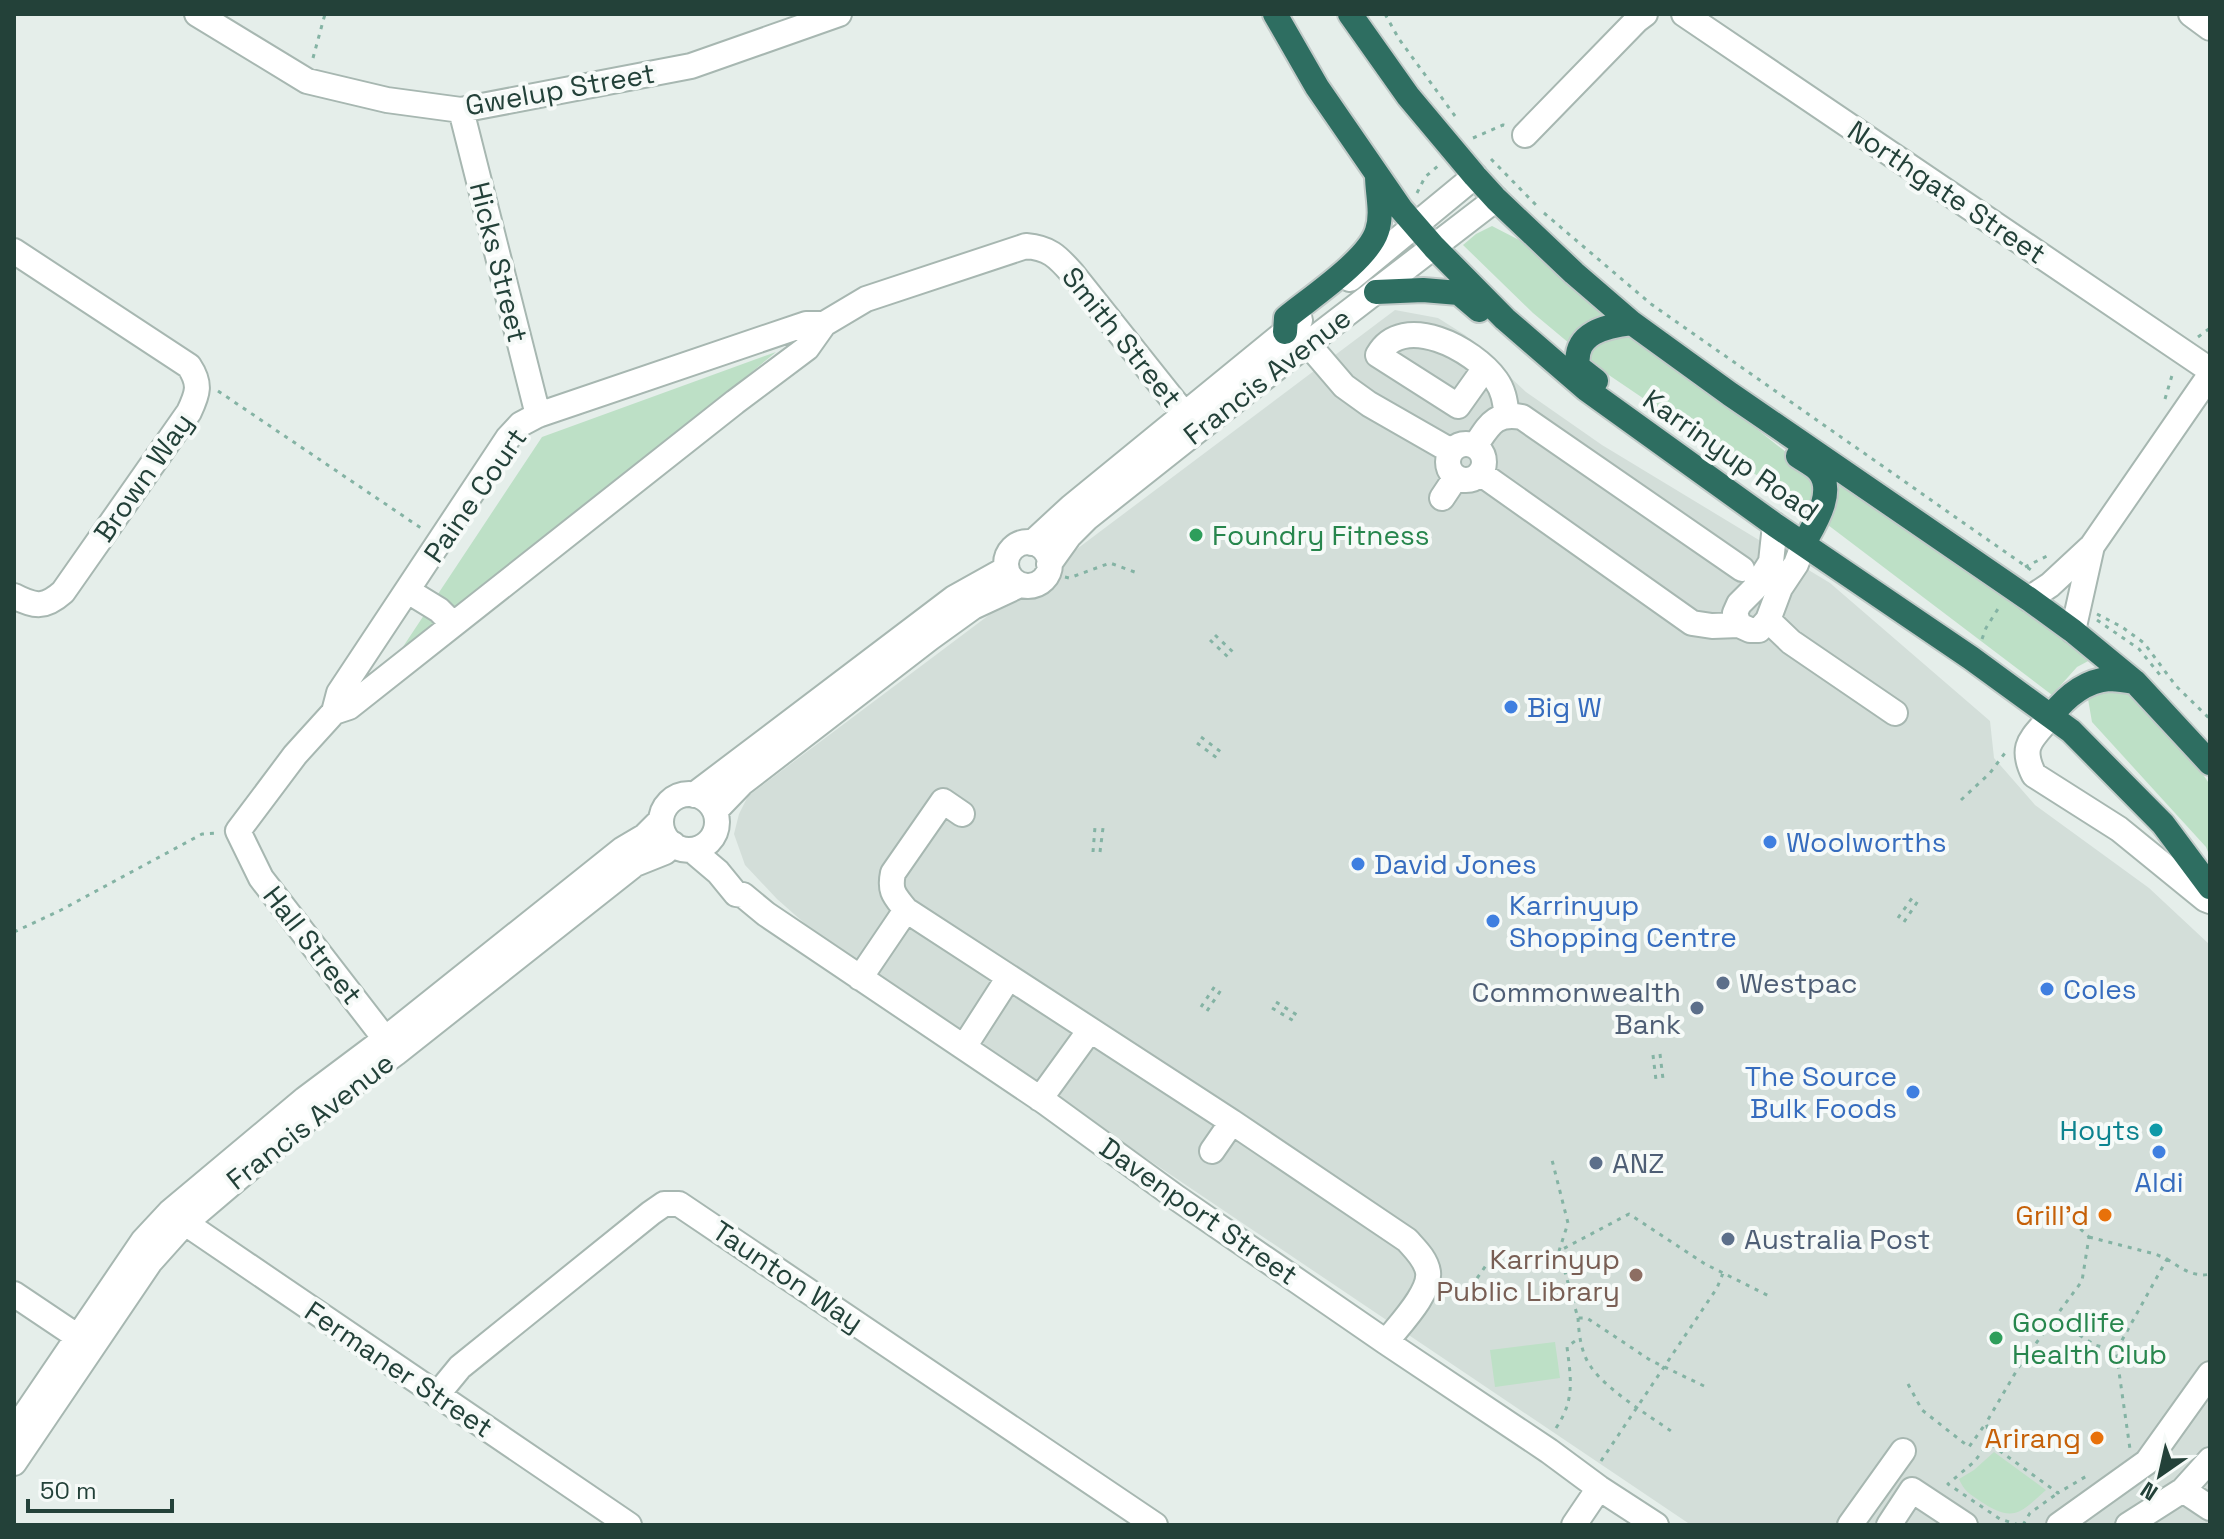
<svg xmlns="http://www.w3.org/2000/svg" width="2224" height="1539" font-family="'Space Grotesk',sans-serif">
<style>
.built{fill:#d3ded9}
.green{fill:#bde0c6}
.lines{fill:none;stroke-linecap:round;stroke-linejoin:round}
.minor-casing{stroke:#a7b7b1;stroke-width:28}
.highway-casing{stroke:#c1cac8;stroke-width:28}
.path{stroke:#84b3a4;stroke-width:3;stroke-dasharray:4 6;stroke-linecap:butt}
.minor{stroke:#fff;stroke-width:24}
.highway{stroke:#2e6e61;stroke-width:24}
.leisure-dot{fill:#2e9e5b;stroke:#f6faf8;stroke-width:3}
.shop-dot{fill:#3f7fe0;stroke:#f6faf8;stroke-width:3}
.service-dot{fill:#5c6f8a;stroke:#f6faf8;stroke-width:3}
.culture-dot{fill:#0f9aa8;stroke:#f6faf8;stroke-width:3}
.food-dot{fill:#e8710a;stroke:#f6faf8;stroke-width:3}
.education-dot{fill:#8d6e63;stroke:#f6faf8;stroke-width:3}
.labels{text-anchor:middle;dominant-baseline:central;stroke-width:8;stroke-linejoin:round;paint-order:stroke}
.street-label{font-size:28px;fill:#234139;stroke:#f6faf8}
.leisure-label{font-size:28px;fill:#27864d;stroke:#f6faf8;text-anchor:start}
.shop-label{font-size:28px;fill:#366cbe;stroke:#f6faf8;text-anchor:start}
.service-label{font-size:28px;fill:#4e5e75;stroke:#f6faf8;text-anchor:start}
.culture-label{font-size:28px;fill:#0d838f;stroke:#f6faf8;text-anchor:end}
.food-label{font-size:28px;fill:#c56008;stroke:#f6faf8;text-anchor:end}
.education-label{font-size:28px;fill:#785e54;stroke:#f6faf8;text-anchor:end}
</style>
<rect width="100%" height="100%" fill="#e5eeea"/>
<path class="built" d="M1395,310l43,8 27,17 61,57 76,53 228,138 160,138 4,37 41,47 114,83 60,56 1,581h-519l-863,-581 -51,-45 -32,-34 -11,-31 5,-20 9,-18z"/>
<path class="green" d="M1492,226l31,16 294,235 -9,33 -208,-141 -67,-56 -70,-68 13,-11z
M776,352l-393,325 159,-240z
M1838,479l254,180 -15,8 -25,28 -224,-170 8,-23z
M2098,685l24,4 16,9 49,52 23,35v72l-4,-10 -114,-125 -4,-23z
M1555,1342l5,36 -65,9 -5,-37z
M1994,1452l52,38c-27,24 -33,33 -66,11 -10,-7 -16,-10 -21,-22l15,-9z"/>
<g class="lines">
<defs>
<path id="minor" d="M197,14l110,67 80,19 74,10 230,-44 148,-52
M1684,14l526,356
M2191,14l19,14
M461,110l77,305
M1525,135l112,-115 8,-6
M14,251l175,115c12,18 9,27 0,46l-126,180c-18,16 -28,15 -49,4
M1350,279l125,-103
M1308,344l36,42 25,18 82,47
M1485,368l-27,38 -80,-51c25,-44 96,-6 118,25 8,11 9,22 11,36
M1448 462a18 18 0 1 1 36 0a18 18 0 1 1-36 0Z
M1475,446c14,-20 19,-34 47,-29l220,152
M1480,473l212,150 20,3 27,-1
M1442,498l14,-21
M1775,525l-4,37 -17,27 -15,15 -4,9 4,12 11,5h9l9,-10 12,-32 16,-24 8,-21
M1006 564a22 22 0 1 1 44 0a22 22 0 1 1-44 0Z
M1032,543l39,-36 229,-187
M1049,564l20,-28 18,-18 202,-160 207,-159
M408,591l31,19 14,14
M2029,599l21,-14 42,-39 118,-171
M1768,620l23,22 104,71
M2073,631l19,-85
M334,712l5,-19 169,-255 13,-14 17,-9 268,-91h18
M2051,716c-19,23 -32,29 -17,59l85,54 86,70 5,2
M661 822a28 28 0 1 1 56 0a28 28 0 1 1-56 0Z
M694,795l260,-197 52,-29
M715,811l27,-28 188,-145 43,-31 47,-22
M962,814l-19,-13 -50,72c-4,19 2,23 13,37l326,212
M692,850l26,22 18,22 7,1 23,19 279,188 132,96 209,144 163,109 50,37 57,37
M860,978l46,-68
M964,1047l45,-70
M396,1053l-135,-175 -23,-47 57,-76 39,-43 15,-5 386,-305 72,-54 17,-24 42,-25 160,-53c23,2 31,10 46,27l125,157
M1040,1099l50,-69
M1212,1151l20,-29 175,118c8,9 19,19 21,32 3,21 -30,54 -42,70
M172,1214l457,311
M14,1294l76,51
M437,1395l23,-28 191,-154 13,-9h15l476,321
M14,1431l129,-190 27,-29 135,-113 80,-60 238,-190 22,-13 16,-16
M14,1463l136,-201 34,-38 133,-113 79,-58 239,-189 30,-12 8,-8
M2183,1490l27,18
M1574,1525l25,-37
M1850,1525l53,-74
M1889,1525l23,-35 53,35
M2059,1525l88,-63 63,-88
M2128,1525l55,-35 27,-30"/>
<path id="highway" d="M1275,14l42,73 84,122 33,38 71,72 81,70 189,136 196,133 100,73 92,93 47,63
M1350,14l58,82 67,80 21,23 78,74 58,50 98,71 299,205 44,32 62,51 75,81
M1376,292l47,-2 36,3 20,17
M1285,332l1,-14c24,-20 82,-58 91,-87 6,-18 0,-37 0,-56
M1596,381l-18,-14c-5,-35 29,-41 54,-44
M1798,456c7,5 16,9 21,15 17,21 -5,54 -15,72
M2051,716c14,-18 33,-35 58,-37 8,0 18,2 26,3"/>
</defs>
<use href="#minor" class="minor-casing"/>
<use href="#highway" class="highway-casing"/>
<path class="path" d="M1385,14l14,25 56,77
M313,58l12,-44
M1473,138l30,-13 4,1
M1491,159l45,46
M1417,193l8,-16 14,-12
M1544,213l107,91 380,266
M2198,337l12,-9
M218,391l203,137
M2165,399l8,-27
M2025,567l22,-11
M1065,577l4,1 41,-15 30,11
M2097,614l25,13 22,16 32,43 34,33
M2097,620l42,29 21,26
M1215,635l18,17
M1982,639l4,-11 15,-24
M1210,640l18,17
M1201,737l20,15
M1197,743l20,15
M1961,800l29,-27 15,-20
M1093,852l2,-25
M1100,852l3,-24
M1898,918l14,-20
M1904,922l14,-21
M14,932l47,-22 141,-76 16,-1
M1276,1002l21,13
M1201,1007l14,-21
M1272,1008l22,13
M1207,1011l14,-21
M1660,1054l3,25
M1653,1055l3,25
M2073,1222l16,15 -7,44 -62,84 -34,58 7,23 65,47 32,-19
M2089,1237l66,17 12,5 -51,92 14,98
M2167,1259c13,9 28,19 43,15
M1448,1291l16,6 23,-33 72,-13 9,-28 -16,-63
M1578,1318c1,17 3,35 13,49 16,23 57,48 80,64
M2054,1319l41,26 21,6
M1908,1384l14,26 47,37 17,-24
M1704,1386l-54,-26 -63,-42h-9l-19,-67 70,-37 76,50 64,32
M1556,1428c19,-28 15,-49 11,-81l12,-9
M1991,1440l-17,22 -26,22 52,35 19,6
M1601,1461l116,-173 6,-15
M2023,1525l7,-12 28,-20"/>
<use href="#minor" class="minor"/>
<use href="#highway" class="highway"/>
</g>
<g class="leisure-dot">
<circle cx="1196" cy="535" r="8"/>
<circle cx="1996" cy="1338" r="8"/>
</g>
<g class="shop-dot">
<circle cx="1511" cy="707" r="8"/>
<circle cx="1770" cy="842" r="8"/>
<circle cx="1358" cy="864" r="8"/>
<circle cx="1493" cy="921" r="8"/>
<circle cx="2047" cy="989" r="8"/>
<circle cx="1913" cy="1092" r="8"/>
<circle cx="2159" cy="1152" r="8"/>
</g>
<g class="service-dot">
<circle cx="1723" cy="983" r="8"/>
<circle cx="1697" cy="1008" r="8"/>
<circle cx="1596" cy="1163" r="8"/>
<circle cx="1728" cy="1239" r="8"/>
</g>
<circle class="culture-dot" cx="2156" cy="1130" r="8"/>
<g class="food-dot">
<circle cx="2105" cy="1215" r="8"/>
<circle cx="2097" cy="1438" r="8"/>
</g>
<circle class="education-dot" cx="1636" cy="1275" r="8"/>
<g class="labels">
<g class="street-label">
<text transform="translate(560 89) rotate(-10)">Gwelup Street</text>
<text transform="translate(1947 192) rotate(34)">Northgate Street</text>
<text transform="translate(499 262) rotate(76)">Hicks Street</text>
<text transform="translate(1122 337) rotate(51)">Smith Street</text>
<text transform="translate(1267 376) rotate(-38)">Francis Avenue</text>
<text transform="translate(1731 455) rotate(35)">Karrinyup Road</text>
<text transform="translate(143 477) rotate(-55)">Brown Way</text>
<text transform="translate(475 495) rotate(-55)">Paine Court</text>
<text transform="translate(313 945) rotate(52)">Hall Street</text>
<text transform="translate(310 1121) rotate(-38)">Francis Avenue</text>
<text transform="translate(1199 1211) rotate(35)">Davenport Street</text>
<text transform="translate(788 1276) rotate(34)">Taunton Way</text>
<text transform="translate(399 1369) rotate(34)">Fermaner Street</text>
</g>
<g class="leisure-label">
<text x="1212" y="535">Foundry Fitness</text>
<text x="2012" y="1322">Goodlife<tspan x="2012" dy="32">Health Club</tspan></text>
</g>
<g class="shop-label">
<text x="1527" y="707">Big W</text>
<text x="1786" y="842">Woolworths</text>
<text x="1374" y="864">David Jones</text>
<text x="1509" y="905">Karrinyup<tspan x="1509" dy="32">Shopping Centre</tspan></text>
<text x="2063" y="989">Coles</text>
<text x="1897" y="1076" text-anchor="end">The Source<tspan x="1897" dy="32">Bulk Foods</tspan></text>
<text x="2159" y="1182" text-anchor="middle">Aldi</text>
</g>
<g class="service-label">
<text x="1739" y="983">Westpac</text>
<text x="1681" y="992" text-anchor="end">Commonwealth<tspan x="1681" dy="32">Bank</tspan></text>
<text x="1612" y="1163">ANZ</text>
<text x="1744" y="1239">Australia Post</text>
</g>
<g class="culture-label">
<text x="2140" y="1130">Hoyts</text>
</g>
<g class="food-label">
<text x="2089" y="1215">Grill'd</text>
<text x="2081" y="1438">Arirang</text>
</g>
<g class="education-label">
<text x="1620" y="1259">Karrinyup<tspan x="1620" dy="32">Public Library</tspan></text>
</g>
</g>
<rect width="2224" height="1539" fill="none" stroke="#234139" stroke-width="32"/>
<g transform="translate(2160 1475) rotate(214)" stroke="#f6faf8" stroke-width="6" paint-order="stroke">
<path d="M0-6L14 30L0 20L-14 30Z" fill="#234139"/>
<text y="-12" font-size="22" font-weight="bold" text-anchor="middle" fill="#234139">N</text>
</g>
<path d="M28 1499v12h144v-12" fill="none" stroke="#234139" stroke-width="4"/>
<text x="40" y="1499" font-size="24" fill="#234139" stroke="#f6faf8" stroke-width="6" paint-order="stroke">50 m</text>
</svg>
